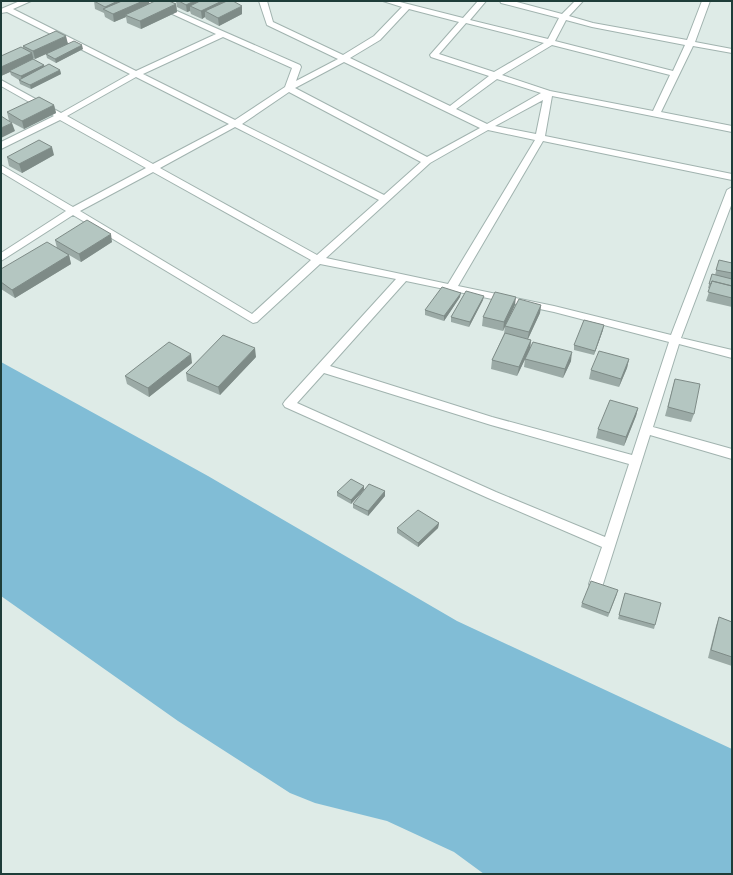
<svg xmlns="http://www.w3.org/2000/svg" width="733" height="875" font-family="'Titillium Web',sans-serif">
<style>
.water{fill:#81bdd6}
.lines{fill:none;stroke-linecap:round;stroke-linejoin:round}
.minor-casing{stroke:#a1b3af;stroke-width:2}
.minor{fill:#fff;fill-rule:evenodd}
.wall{fill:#9baaa6}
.shaded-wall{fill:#7e8b87}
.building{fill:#b4c6c1;stroke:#7e8b87}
</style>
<rect width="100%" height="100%" fill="#deebe7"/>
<path class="water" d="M1,362l207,114 249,145 275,128v125h-248l-30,-22 -67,-31 -72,-18 -25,-10 -112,-72 -177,-125z"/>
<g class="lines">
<defs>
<path id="minor" d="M20,1h11l-18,8 123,62 80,-37 -72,-33h10l146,64 1,2 -5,14 42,-22 -71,-34 -8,-24h8l6,21 70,33 31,-19 28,-29 -19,-6h13l67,17 15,-17h8l-16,19 78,19 11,-21 -58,-15 -1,-2h13l49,13 13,-13h8l-14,15 24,7 94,17 15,-39h8l-15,41 37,7v4l-39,-7 -32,66 71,14v6l-180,-36 -7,40 187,38v6l-189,-39 -85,145 96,20 117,29 56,-145 5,-3v16l-51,135 51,12v8l-53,-14 -26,83 79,22v10l-82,-24 -47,149 -2,4 -5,2 -5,-2 -2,-4 13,-37 -114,-49 -203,-91 -2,-3 2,-3 111,-122 -76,-15 -63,58 -4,1 -180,-108 -72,46v-8l65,-42 -65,-39v-7l72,42 73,-39 -86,-48 -59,29v-7l53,-26 -53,-30v-6l60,33 69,-39 -123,-62 -6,1v-4zM409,9l50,13 -29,33 1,2 58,19 -39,30 -100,-48 30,-18zM566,20l26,7 93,18 -12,26 -118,-30zM466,23l78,20 -50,29 -55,-18zM223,37l69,31 -7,19 -50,33 -92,-46zM552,45l118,30 -17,36 -103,-20 -48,-16zM344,62l136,66 -53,29 -132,-69zM136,77l93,47 -76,40 -86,-48zM497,79l44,14 -54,31 -31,-15zM289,92l132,70 -37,33 -142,-71zM543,100l-7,34 -41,-8zM235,127l144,73 -62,55 -157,-87zM488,130l47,10 -87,144 -122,-26 104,-95zM153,172l158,88 -59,54 -172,-103zM406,281l148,31 115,30 -37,113 -140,-38 -162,-51zM324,373l167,52 138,39 -24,73 -109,-45 -199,-89z"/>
</defs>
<use href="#minor" class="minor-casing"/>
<use href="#minor" class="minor"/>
</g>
<path class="wall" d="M94,1h55v2l27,1 1,8 -36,17 -14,-6 -1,-6 -12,5 -9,-5 -1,-4 -9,-4z
M176,1h57l9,13 -23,12 -13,-7 -1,-2 -3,2 -11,-5 -1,-3 -3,1 -10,-5z
M68,44l15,5 -27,14 -9,-5 -1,-4 7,-3 -18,8 -2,-1v2l12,6 15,4 1,4 -30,15 -11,-5 -1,-4 -8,-5 -1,-3 -9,4v-20l22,-8v-2z
M54,105l2,8 -32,16 -15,-8 -2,-9z
M54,155l-32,18 -13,-7 -2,-9z
M55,240l57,2 -31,20 -12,-7 2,9 -56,34 -14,-9v-20l56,-21z
M719,260l13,3v44l-26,-6 4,-12 -2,-1 4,-14 3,1z
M460,297l-16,24 -19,-6v-5z
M483,300l-14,27 -18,-5v-5z
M515,305l-12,26 -21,-5 1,-9z
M541,305l-1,8 -12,26 3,1 -1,9 41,12 -8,17 -39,-11 1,-8 -8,17 -26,-7 1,-9 12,-26 1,-8z
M603,330l-9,25 -20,-5v-5z
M256,357l-36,38 -33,-14 -1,-8z
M629,359l-2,9 -8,19 -30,-8 2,-9z
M192,363l-43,34 -22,-13 -2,-8z
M675,379l19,35 -3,8 -26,-6z
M638,408l-2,8 -12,30 -28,-8 2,-9z
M364,486v4l-13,14 -14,-8v-4z
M385,491v5l-17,20 -15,-8v-4z
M439,523l-1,5 -20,19 -21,-14v-5z
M625,593l30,32 -1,4 -36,-10z
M617,594l-9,23 -27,-10 1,-4z
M719,617l13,5v44l-24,-8 8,-32z"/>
<path class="shaded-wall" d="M118,1h19l-31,9 -1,-3z
M143,1h6l1,5 -25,9 1,2 -12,5 -1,-8z
M194,1h19l-23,5v5l-3,1 -1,-7z
M222,1h10l-27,10v6l-3,2 -1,-8z
M176,4l1,8 -36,17 -1,-8z
M242,6v8l-23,12 -1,-8z
M66,36l2,8 -33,15 -2,-8z
M82,45l1,4 -27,14 -1,-4z
M32,53l2,8 -33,15v-9z
M44,65l1,4 -23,12 -1,-5z
M60,70l1,4 -30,15 -1,-4z
M54,105l2,8 -32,16 -2,-8z
M12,123l3,8 -14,7v-10z
M52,147l2,8 -32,18 -3,-9z
M111,234l1,8 -31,20 -2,-8z
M69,255l2,9 -56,34 -3,-8z
M461,293l-1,4 -16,24v-5z
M484,296l-1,4 -14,27 1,-5z
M516,297l-1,8 -12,26 1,-9z
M541,305l-1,8 -13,28 2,-9z
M604,325l-1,5 -9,25 1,-4z
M531,340l-1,9 -13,27 2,-9z
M255,348l1,9 -36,38 -2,-8z
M572,352l-1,9 -8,17 2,-9z
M191,354l1,9 -43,34 -1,-9z
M629,359l-2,9 -8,19 2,-8z
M638,408l-2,8 -12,30 2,-9z
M364,486v4l-13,14v-4z
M385,491v5l-17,20v-5z
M439,523l-1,5 -20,19v-4z"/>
<path class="building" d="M94,1h24l-13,6z
M122,1h21l-30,13 -10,-5z
M155,1h14l7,3 -36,17 -15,-6z
M179,1h15l-8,4z
M200,1h22l-21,10 -11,-5z
M227,1h6l9,5 -24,12 -13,-7z
M56,31l10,5 -33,15 -10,-5z
M74,41l8,4 -27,14 -9,-5z
M21,47l11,6 -31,14v-11z
M33,59l11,6 -23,11 -12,-5z
M49,64l11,6 -30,15 -11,-5z
M39,97l15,8 -32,16 -15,-9z
M1,116l11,7 -11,5z
M39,140l13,7 -33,17 -12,-7z
M87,220l24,14 -32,20 -24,-14z
M47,242l22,13 -57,35 -11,-8v-13z
M719,260l13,3v10l-16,-3z
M712,274l20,5v7l-20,-5 -1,3h-2z
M712,281l20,5v12l-24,-6z
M442,287l19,6 -17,23 -19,-6z
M466,291l18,5 -14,26 -19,-5z
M495,292l21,5 -12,25 -21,-5z
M519,299l22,6 -12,27 -24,-6z
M584,320l20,5 -9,26 -21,-6z
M505,333l26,7 -12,27 -27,-7z
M223,335l32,13 -37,39 -32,-14z
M169,342l22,12 -43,34 -23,-12z
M533,342l39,10 -7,17 -40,-10z
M599,351l30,8 -8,20 -30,-9z
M675,379l25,5 -6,30 -26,-7z
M610,400l28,8 -12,29 -28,-8z
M351,479l13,7 -13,14 -14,-8z
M369,484l16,7 -17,20 -15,-7z
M418,510l21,13 -21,20 -21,-15z
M591,581l27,9 -9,23 -27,-10z
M625,593l36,10 -6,22 -36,-10z
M719,617l13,5v35l-21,-7z"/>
<rect width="733" height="875" fill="none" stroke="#1e3d39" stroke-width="4"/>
</svg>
